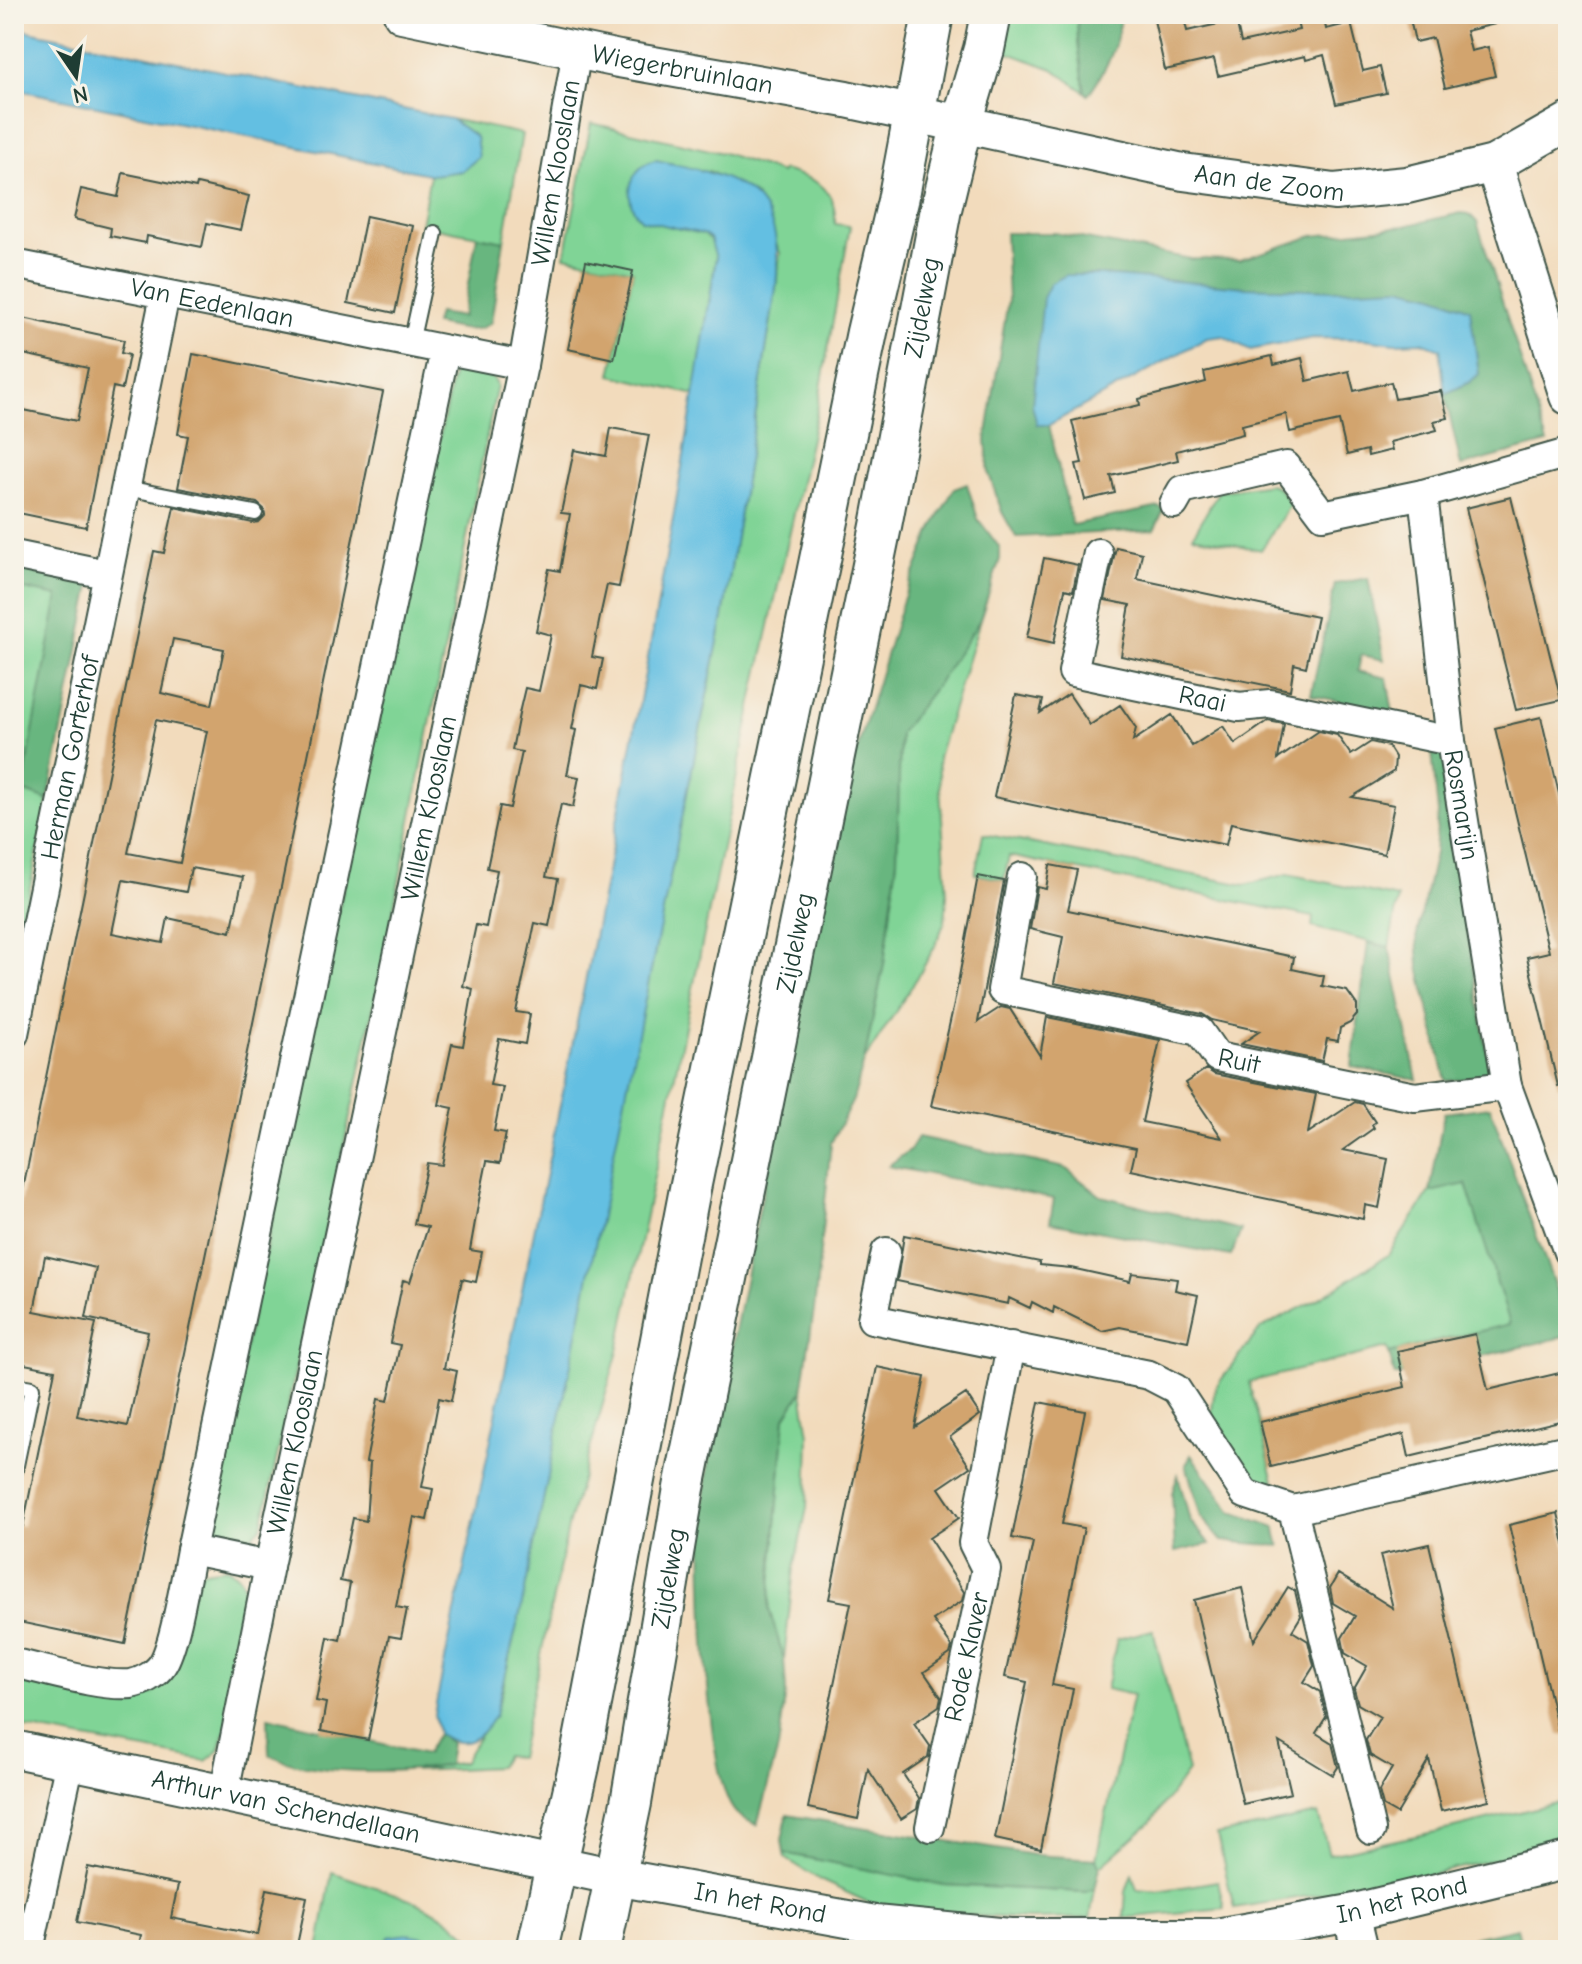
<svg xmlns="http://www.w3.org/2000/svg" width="1582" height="1964" font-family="'Comic Neue',sans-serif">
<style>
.green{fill:#80d496;stroke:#508865;stroke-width:2}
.forest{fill:#68b67f;stroke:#447a5a;stroke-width:2}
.water{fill:#64bfe2;stroke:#427e8b;stroke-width:2}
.building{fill:#d2a46e;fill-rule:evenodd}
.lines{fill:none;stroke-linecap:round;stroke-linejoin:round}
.service-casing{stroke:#3f5548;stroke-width:18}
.minor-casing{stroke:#3f5548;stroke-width:32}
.tertiary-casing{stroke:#3f5548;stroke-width:40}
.secondary-casing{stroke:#3f5548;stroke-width:44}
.service{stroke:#fff;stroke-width:14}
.minor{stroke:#fff;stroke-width:28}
.tertiary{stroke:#fff;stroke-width:36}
.secondary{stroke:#fff;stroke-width:40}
.labels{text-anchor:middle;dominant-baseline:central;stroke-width:7;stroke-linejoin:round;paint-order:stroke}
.street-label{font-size:26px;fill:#1f3d34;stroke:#f7f3e8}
</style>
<rect width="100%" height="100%" fill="#f7f3e8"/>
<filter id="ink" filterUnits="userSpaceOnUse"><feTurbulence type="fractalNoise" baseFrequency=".0125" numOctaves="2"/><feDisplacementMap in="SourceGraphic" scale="16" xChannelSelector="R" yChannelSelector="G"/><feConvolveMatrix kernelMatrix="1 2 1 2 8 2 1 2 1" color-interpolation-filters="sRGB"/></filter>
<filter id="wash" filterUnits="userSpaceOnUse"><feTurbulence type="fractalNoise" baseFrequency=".006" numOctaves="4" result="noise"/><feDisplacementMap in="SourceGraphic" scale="32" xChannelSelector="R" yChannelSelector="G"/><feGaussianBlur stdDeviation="1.8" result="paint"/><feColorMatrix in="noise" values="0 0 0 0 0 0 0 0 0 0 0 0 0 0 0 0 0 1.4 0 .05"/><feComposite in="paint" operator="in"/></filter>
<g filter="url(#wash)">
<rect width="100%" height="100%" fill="#f2dbbc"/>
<path class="green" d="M976,14h101l1,29 7,49 -32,-23 -74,-27z
M451,119l71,15 -18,107 -83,-16 9,-51 32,-3 14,-34z
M591,123l136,31 54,19 1,-3c32,8 55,16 53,54l15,2 -34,190 -61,272 -137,663 -49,172 -50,235 -14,-2 -6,11 -85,4 50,-9c13,-26 29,-40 38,-69l221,-1076 53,-329 4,-35 -24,-57 -47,-25 -67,49 61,14c10,6 12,13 13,24l-21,137 -84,-20 22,-104 -68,-15z
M454,370l39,8 4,7 -116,587 -119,554 -15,16 -14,2 -18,-12 -6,-16z
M1269,484l7,2 16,16 -31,48 -68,-14 25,-44z
M14,587l45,9 -37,195 26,9 -34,166z
M980,620l-42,137 9,138 -2,26 -10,25 -16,29 -55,86 20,-97 13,-104 3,-128 38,-49z
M983,834l262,51 43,-11 110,24 -9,49 -77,-20 1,-10 -304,-61 -5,24 -29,-6z
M1466,1183l45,141 -122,29 -2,-5 -138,34 27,107 -22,-9 -43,-64 4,-28 46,-60 57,-29 70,-44 42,-63z
M802,1391l7,44 -2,73 -13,60 -10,91 -15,-49 16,-193z
M226,1568c14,6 18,15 20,29l-19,129 -8,25 -13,10 -192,-35v-51l109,23 30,-4 18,-20 22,-93 11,-10z
M1153,1630l35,141 -38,52 -50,44 -4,-8 37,-164 -27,-6 11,-50z
M1568,1800v41l-158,39 -170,27 -6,1 -17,-73 101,-21 11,40 121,-25z
M784,1853l159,32 142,7 10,-3 -5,29 -61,1 -102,-6 -49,-6 -56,-26 -37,-23z
M332,1872c46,17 102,30 138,65v13h-31l-1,-4 -49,-9 -3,13h-68z
M1132,1874l5,15 21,2 60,-10 6,27 -100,10 2,-26z"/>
<path class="forest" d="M1077,14h44c-4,35 -13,52 -33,81l-3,-3 -7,-49z
M1461,213l8,1 8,8 70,221 -86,23 -16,-72 25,-12 9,-8 -9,-65 -36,-14 -35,-8 -65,3 -89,-3 -144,-12h-35l-29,150h12l23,100 87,-18 5,3 -10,20 -138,7 -14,-25 -13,-38 -3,-34 22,-140 -3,-67h50l136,26 49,1 73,-24 91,-10z
M477,236l27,5 -13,81c-15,14 -37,5 -56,2l3,-11 24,4z
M967,484l11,35 22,29v11l-20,61 -42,63 -38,50 -3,127 -13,104 -20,97 -11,39 -22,43 -17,167 -12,81 -17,26 -16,192 15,50 2,32 -8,57 -21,77c-6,-3 -16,-7 -21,-12 -32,-33 -35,-246 -33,-297 0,-18 4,-37 6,-55l132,-658 62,-203 30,-73 21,-38z
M14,558l79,17 -45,225 -26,-9 36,-195 -44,-9z
M1368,578l16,82 -23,-5 -3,16 29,7 6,35 -82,-18 24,-111z
M1432,751l11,1 17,109 -3,8 34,207 -45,5 -27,-114 -2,-33 18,-81 3,-40z
M1368,943l21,4 28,133 -65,-13z
M1490,1107l78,216v13l-173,40 -6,-23 121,-29 -44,-140 -36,8 14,-79z
M918,1137l147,31 36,28 140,34 -10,26 -181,-34 4,-23 -166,-33 22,-16z
M1191,1455l41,57 43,15 5,19 -58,-5 -21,-24 -15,-53z
M1178,1475l12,46 20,23 -35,8 -3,-59z
M268,1717l158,37 12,-21 13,10 -3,22c-44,8 -140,11 -179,-11z
M787,1815l247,40 62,4 4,8 -5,22 -10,3 -142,-7 -159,-32 -2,-13z
M1517,1928l6,22h-48l-3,-12z"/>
<path class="water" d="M14,28l437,91 25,18 3,20 -17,14 -29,4 -419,-86z
M656,160c84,18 130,28 120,128l-53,329 -202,992 -26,106c-15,25 -31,37 -57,18l-4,-19c99,-484 207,-967 282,-1456l-6,-20 -7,-4 -61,-14c-21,-17 -14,-54 14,-60z
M1066,275h35l144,12 89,3 65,-3 35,8 36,14 9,65 -9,8 -25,12 -5,-45 -18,-7 -28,1 -28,-4 -53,-1 -63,12 -27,-14 -16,2 -158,87h-12l-5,-20 11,-107 7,-14z
M408,1934l20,4 10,8 1,4h-53l3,-13z"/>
<g id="blocks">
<path class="building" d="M1183,14l4,17 49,-11 5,23 58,-13 -4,-16h28l3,15 25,-6 12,48 17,-4 6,26 -50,11 -12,-49 -18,5 -1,-4 -87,20 -4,-17 -49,11 -11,-50z
M1409,14h84l2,10 -29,7 5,20 17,-4 7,29 -50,12 -12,-50 -18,4z
M123,173l73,15 1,-4 52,12 -8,34 -34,-7 -5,24 -55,-11 -1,7 -36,-7 1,-8 -37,-9 7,-30 37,8z
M366,216l47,10 -18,87 -47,-10z
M586,261l47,10 -19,88 -46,-10z
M14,316l110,24 -3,13 8,2 -7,34 -9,-2 -27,140 -72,-15v-104l63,13 11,-53 -74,-16z
M193,354l190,38 -258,1252 -111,-23v-97l9,2 32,-156 -41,-8v-129l140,-682 10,2 10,-46 79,16 6,-1 6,-6 -1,-7 -7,-6 -79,-15 10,-52 -10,-2zM173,639l51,10 -12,56 -51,-12zM156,720l51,11 -27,132 -52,-10zM191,868l52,9 -12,55 -63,-14 -5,25 -51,-10 11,-53 63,12zM45,1256l51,12 -10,50 62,14 -20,94 -51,-10 19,-93 -62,-12z
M1272,356l2,9 28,-7 5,23 42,-10 5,20 37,-9 4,17 46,-8 7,27 -14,3 3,9 -47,12 2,8 -24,6 -1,-6 -20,5 -8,-34 -49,11 -4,-18 -44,11 1,9 -67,17 2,9 -67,16 4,17 -30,7 -9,-36 6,-1 -10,-42 68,-16 -1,-6 67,-17 -2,-10z
M611,428l38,7 -30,152 -12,-2 -6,27 -9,45 11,2 -6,30 -16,-4 -9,44 4,1 -9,45 12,2 -6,30 -12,-3 -15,73 12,2 -6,32 -3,15 -14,-3 -19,89 14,2 -5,30 -26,-5 -9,46 13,2 -9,44 12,2 -6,30 -13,-2 -9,44 -8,45 12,2 -6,30 -14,-3 -18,89 13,3 -6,30 -12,-3 -17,89 11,2 -6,31 -13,-3 -18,90 11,2 -6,29 -12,-2 -21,104 -47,-9 5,-28 -10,-2 12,-64 12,3 10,-57 -10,-2 13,-63 13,3 4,-58 -4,-1 12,-63 10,2 12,-56 -10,-2 13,-63 7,2 18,-55 -14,-3 13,-61 15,2 11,-57 -14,-3 13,-61 11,2 10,-57 -10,-3 13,-61 10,2 11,-57 -10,-2 13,-62 10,2 12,-56 -10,-2 8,-41 5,-21 14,3 12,-56 -15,-4 13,-62 11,2 10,-57 -9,-1 13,-63 32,6z
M1511,497l50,203 -45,10 -50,-202z
M1116,547l26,6 -5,26 180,38 -11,50 -12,-3 -4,26 -169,-34 9,-51 -25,-5z
M1044,558l34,7 -5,26 -8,-2 -11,54 -27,-6z
M1069,694l21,31 30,-20 16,23 -3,13 39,-26 20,31 31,-20 12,18 33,-23 16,3 -6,35 41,-28 18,4 14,20 20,-13 17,4 7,11 -1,14 -42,26 42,8 -10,49 -153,-31 -5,22 -232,-48 22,-102 27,5 -3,13z
M1541,717l27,115v252l-10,2 -31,-129 22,-5 -54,-224z
M1050,865l27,5 -9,40 226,47 -2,12 32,7 -2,10 25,5 10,14v10l-7,8 -10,5 -2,13 -11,-2 -5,22 -81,-17 19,-13 -48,-11 -10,-6 -148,-31 9,-46 -33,-8 7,-42 9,2z
M978,876l26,5 -26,141 23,-15 9,2 30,47 7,-39 113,23 -18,82 80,16 -37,-55 21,-14 8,5 102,20 -8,39 47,-31 8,2 12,18 -3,2 2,4 -31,22 45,9 -9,49 -14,-3 -2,14 -232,-49 5,-22 -205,-42 23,-102z
M904,1235l136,27v3l31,3 59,13 2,-8 45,6 -2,11 23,5 -10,46 -68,-14 -18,4 -48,-24 -1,6 -21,-11 -2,6 -21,-10 -1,6 -111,-23z
M1475,1334l13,56 80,-19v48l-159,38 -5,-23 -133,33 -11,-45 145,-35 -8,-36z
M877,1367l48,10 -10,50 51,-33 14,21 -30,22 20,30 -31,21 20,30 -30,20 35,54 -2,9 -29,19 19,27 -2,7 -26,18 17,25 -2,9 -25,17 16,23 -2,11 -25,17 16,24 -2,11 -16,10 -33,-50 -10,50 -50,-11 43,-205 -22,-4z
M1039,1402l46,9 -23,113 22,4 -32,157 21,4 -32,160 -46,-10 32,-157 -22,-5 28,-135 -21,-4z
M1558,1513l10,44v177l-9,1 -50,-210z
M1429,1544l60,256 -48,11 -12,-52 -32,55 -14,-8 -4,-15 13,-23 -22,-13 -4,-15 14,-23 -22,-13 -4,-15 13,-23 -22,-13 -3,-15 13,-22 -22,-13 -3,-15 8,-14 55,34 -13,-53z
M1288,1587l7,4 6,25 -9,15 16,10 6,25 -10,16 16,10 6,25 -10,16 16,10 6,24 -5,8 -54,-33 12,51 -48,11 -49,-204 48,-12 12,53z
M88,1867l90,18 -7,33 87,17 9,-46 40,8 -11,53h-158l3,-15 -64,-13z"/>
</g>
</g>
<g filter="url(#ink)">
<use href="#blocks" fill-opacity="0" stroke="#3f5548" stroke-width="2"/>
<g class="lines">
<defs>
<path id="service" d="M411,343l24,-110
M126,488l129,25
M14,1385l18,3 -18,87"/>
<g id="minor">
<path id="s1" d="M14,264l509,101"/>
<path id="s2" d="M1568,453l-145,41 28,247 56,345 61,166"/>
<path d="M1174,504l8,-14 104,-24 37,49 100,-21"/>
<path id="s3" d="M1098,553l-25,119 166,35 31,-3 181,37"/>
<path d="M14,555l92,19"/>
<path id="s4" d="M1022,877l-20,113 197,41 18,26 198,40 92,-11"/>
<path id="s5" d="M14,1034l151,-739"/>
<path d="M886,1252l-14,67 277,56 27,14 69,105 48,16 275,-61"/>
<path d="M1293,1510l78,320"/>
<path d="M269,1566l-78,-16 254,-1200"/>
<path d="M14,1663c33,7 85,24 117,21 11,-2 25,-10 31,-19 13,-19 24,-90 29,-115"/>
<path id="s6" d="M224,1793l45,-227 254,-1201 54,-315"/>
<path id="s7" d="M930,1827l56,-258 -13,-26 38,-197"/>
<path d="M29,1950l41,-189"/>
</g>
<g id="tertiary">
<path id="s8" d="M402,14l217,45 227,40 337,73 151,20 73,-7 87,-21 74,-42"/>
<path d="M1494,164l74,232"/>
<path id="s9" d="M14,1749l602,128 259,47 135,13h206l135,-24 217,-53"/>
<path d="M1351,1913l9,37"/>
</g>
<g id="secondary">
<path d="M537,1950l42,-184 111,-577 177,-857 31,-131 35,-187"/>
<path id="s10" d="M600,1950l31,-147 53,-315 197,-962 60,-317 21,-86 22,-74 7,-35"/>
</g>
</defs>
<use href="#service" class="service-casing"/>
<use href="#minor" class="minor-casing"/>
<use href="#tertiary" class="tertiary-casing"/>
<use href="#secondary" class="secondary-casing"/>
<use href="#service" class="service"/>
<use href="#minor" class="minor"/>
<use href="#tertiary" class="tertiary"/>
<use href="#secondary" class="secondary"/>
</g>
</g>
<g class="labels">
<g class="street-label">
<text stroke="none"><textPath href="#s8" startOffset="286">Wiegerbruinlaan</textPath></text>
<text stroke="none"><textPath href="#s6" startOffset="1654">Willem Klooslaan</textPath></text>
<text stroke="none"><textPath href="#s8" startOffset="884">Aan de Zoom</textPath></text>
<text stroke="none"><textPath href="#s1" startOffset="202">Van Eedenlaan</textPath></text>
<text stroke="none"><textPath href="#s10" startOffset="1674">Zijdelweg</textPath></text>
<text stroke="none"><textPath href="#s3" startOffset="254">Raai</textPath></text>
<text stroke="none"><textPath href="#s5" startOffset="282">Herman Gorterhof</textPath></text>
<text stroke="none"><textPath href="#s2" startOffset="464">Rosmarijn</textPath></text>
<text stroke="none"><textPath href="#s6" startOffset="1006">Willem Klooslaan</textPath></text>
<text stroke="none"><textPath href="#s10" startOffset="1026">Zijdelweg</textPath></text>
<text stroke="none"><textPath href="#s4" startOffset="370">Ruit</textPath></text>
<text stroke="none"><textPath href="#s6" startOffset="358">Willem Klooslaan</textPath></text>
<text stroke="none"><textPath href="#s10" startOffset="378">Zijdelweg</textPath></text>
<text stroke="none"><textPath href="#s7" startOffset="174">Rode Klaver</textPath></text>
<text stroke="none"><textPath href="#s9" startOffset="278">Arthur van Schendellaan</textPath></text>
<text stroke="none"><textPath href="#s9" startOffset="1410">In het Rond</textPath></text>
<text stroke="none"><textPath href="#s9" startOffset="762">In het Rond</textPath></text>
</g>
</g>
<rect width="1582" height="1964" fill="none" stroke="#f7f3e8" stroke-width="48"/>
<g transform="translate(76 76) rotate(167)" stroke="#f7f3e8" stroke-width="6" paint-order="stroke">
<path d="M0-6L14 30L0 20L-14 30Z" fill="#1f3d34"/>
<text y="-12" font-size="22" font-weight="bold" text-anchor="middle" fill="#1f3d34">N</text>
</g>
</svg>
